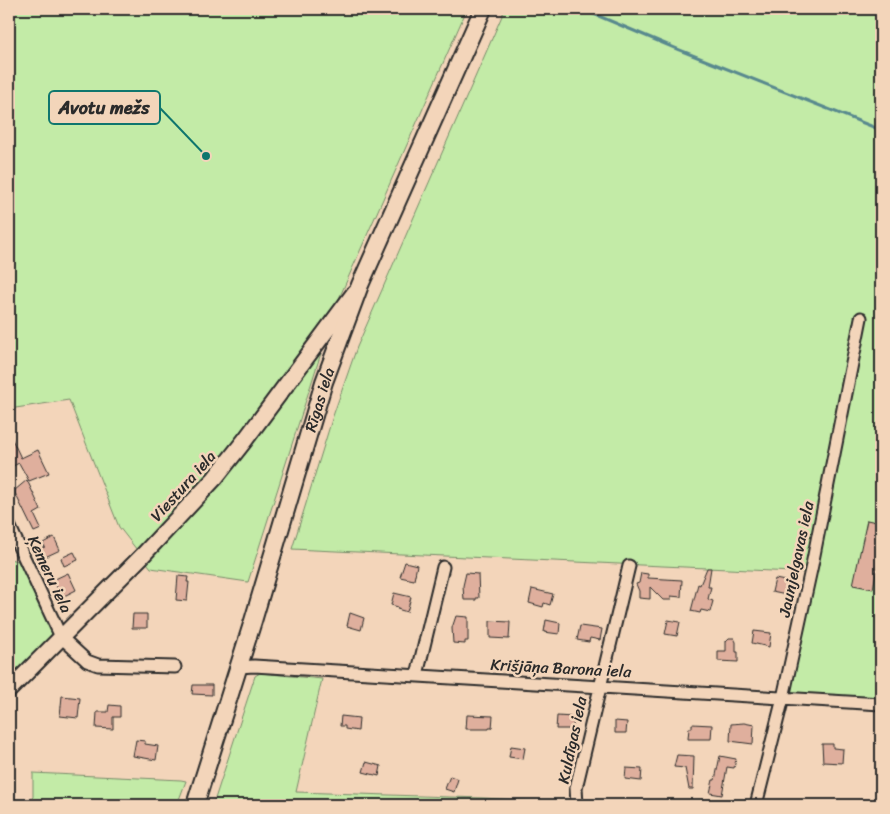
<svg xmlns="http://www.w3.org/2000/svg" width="890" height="814" font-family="Sriracha,sans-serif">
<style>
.green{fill:#c3eba7;stroke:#778b69}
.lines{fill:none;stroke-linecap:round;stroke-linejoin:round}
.stream{stroke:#59898e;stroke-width:3}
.building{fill:#dfaf9d;stroke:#2b2b2b}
.street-casing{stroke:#2b2b2b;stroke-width:15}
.secondary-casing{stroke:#2b2b2b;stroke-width:19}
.primary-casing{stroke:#2b2b2b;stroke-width:20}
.street{stroke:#f3d5ba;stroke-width:11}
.secondary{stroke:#f3d5ba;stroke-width:15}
.primary{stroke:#f3d5ba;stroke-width:16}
.labels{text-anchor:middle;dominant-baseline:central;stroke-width:5;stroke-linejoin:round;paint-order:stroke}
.street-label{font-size:16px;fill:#2b2b2b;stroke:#f3d5ba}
.leader{fill:none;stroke:#0f766e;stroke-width:2}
.callout-dot{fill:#0f766e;stroke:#f3d5ba;stroke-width:2}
.callout{fill:#f3d5ba;stroke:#0f766e;stroke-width:2}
.callout-label{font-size:18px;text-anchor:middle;font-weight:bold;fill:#2b2b2b}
</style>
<rect width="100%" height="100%" fill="#f3d5ba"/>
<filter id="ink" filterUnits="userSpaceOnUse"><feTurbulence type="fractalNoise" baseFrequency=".02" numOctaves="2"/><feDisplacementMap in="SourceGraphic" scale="10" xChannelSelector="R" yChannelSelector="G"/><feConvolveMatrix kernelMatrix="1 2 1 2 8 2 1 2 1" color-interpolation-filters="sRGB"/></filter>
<g filter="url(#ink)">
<path class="green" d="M9,9h458l-130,294 -89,279 -97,-14 -32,-41 -50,-127 -60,9z
M505,9h376v694l-91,-10 25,-120 -523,-24 41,-133 24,-69z
M9,559l9,2 39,73 -48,45z
M260,673l62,6 -26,113 186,6 124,7h-393l42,-129z
M33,773l148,7 5,1 -9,24h-151l7,-8z"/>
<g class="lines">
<path class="stream" d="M582,9l95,40 204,81"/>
</g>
<path class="building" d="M9,433l12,25 17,-8 11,23 -20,8 -10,-18 -10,5z
M27,480l14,30 -7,4 7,15 -7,3 -19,-39v-3z
M867,520l14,3v23l-8,43 -20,-4z
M54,537l6,13 -15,7 -4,-9 4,-1 -2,-4z
M74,552l4,8 -14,6 -3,-8z
M405,562l12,3 -3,15 -14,-3z
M707,568h4l-3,19h3l-3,12 5,2 -3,11 -9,-2 -1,3 -9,-2 7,-27 2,1z
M68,573l8,17 -14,7 -9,-17z
M466,573l12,1 1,24h-3v2h-12l-1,-14z
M641,573l7,1v4l34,2 -1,17 -10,-1v4h-8l-13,-13v12l-11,-1v-7l-3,-7 3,-1z
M178,576l10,1 -1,5h2l-2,19 -11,-1z
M775,579l15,3 -4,13 -14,-3z
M532,589l21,5 -3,11 -6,-2 -1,4 -14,-4z
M394,593l17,4 -4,15 -10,-3 1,-2 -7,-2z
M350,613l14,5 -3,12 -14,-4z
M133,614h14v14h-15z
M456,616l12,1v24h-3v3l-12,-1 -1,-15z
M546,620l14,3 -1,11 -15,-2z
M668,620l12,2 -3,14 -12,-2z
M490,621l20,1 -1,17 -19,-1z
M580,626l22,3 -2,11 -10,-2 -1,4 -12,-2z
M754,631l17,2 -2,14 -17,-4z
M729,638h5l2,4v10h2v10l-20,-1v-10h8v-10z
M193,685h19v10l-20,-1z
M62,696l18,2 -2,20 -18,-2z
M109,705l11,1v11h-7v12l-17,-1 1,-16h11z
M467,715l26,1 -1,12h-3v1h-23z
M341,716l18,2 -1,13 -13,-2v-3h-5z
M557,716l16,1v12h-17z
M615,721l12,1 -1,11h-11z
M744,723l10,2 -1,19 -23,-3 1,-17z
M692,724l20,1 -1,14h-23l1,-11h3z
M136,740l9,1v3l13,2 -2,14 -23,-4z
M822,744h11v4l10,1 -1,14 -19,-1z
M511,746l14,2 -2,11 -14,-2z
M677,755l17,1 -1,33h-4l-4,-21 -11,-1z
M720,756l16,3 -2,9 -7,-1 -5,28 -12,-2 3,-13h2z
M366,762l15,4 -2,10 -16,-4z
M626,768l16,1 -1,12 -16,-2z
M450,776l8,3 -4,13 -9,-3z"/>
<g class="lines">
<defs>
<path id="street" d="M9,525l52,112 26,24 11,4 77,2
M239,667l15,-1 627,38
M417,675l26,-108
M577,805l-1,-17 53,-222
M756,805l27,-107 29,-133 49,-247"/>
<path id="secondary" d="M9,690l133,-134 73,-78 30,-38 110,-148"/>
<g id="primary">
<path id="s1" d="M195,805l58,-184 71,-239 36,-97 123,-276"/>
</g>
</defs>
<use href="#street" class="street-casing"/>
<use href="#secondary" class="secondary-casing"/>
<use href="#primary" class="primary-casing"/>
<use href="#street" class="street"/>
<use href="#secondary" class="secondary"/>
<use href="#primary" class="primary"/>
</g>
</g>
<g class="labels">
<g class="street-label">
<text stroke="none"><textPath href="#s1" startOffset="424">Rīgas iela</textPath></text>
<text transform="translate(183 486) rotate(-48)">Viestura iela</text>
<text transform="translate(796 559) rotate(-78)">Jaunjelgavas iela</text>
<text transform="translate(50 574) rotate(65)">Ķemeru iela</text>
<text transform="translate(561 668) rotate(3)">Krišjāņa Barona iela</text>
<text transform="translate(572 740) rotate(-78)">Kuldīgas iela</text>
</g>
</g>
<path class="leader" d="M206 156L160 108"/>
<circle class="callout-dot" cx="206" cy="156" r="5"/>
<rect class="callout" x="49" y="91" width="111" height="33" rx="5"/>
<g class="callout-label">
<text x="104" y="114">Avotu mežs</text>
</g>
<rect width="890" height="814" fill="none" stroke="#f3d5ba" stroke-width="30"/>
<rect x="15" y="15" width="860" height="784" fill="none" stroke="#2b2b2b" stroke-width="2" filter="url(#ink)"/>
</svg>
